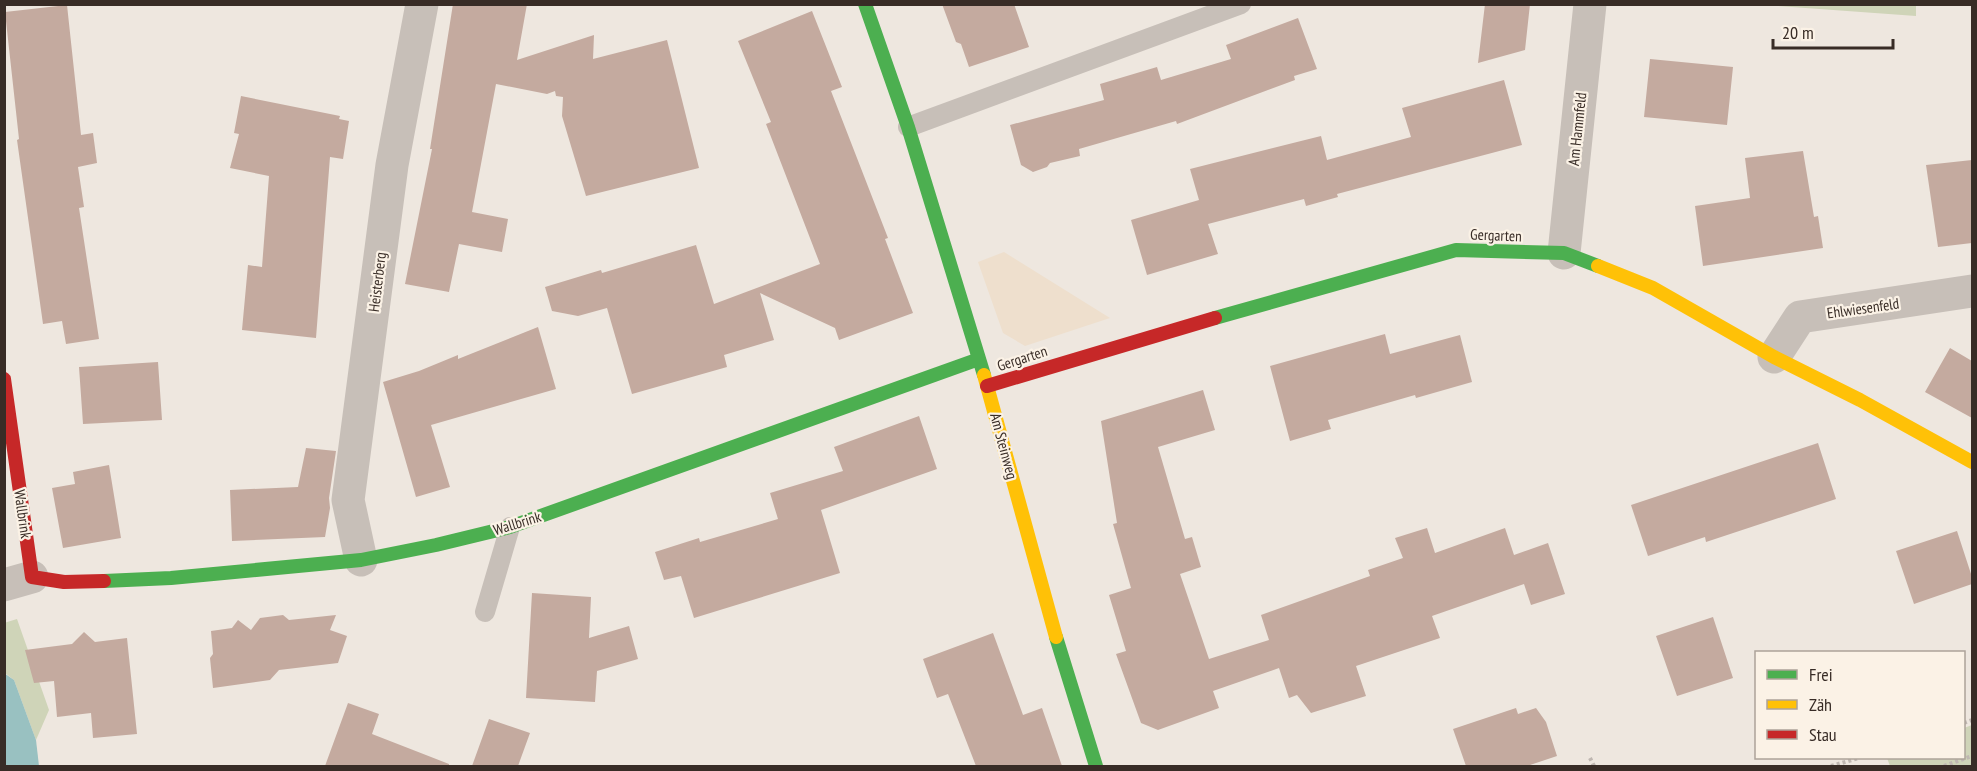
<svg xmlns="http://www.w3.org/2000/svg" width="1977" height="771" font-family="'PT Sans Narrow',sans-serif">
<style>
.green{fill:#cfd4b8}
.plaza{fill:#eedfcd}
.water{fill:#99c1c1}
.building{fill:#c4aa9f}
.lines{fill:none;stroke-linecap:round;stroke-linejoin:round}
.path{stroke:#bfb7b1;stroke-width:4;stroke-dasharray:3 3;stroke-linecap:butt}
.lane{stroke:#c7bfb8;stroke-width:20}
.street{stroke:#c7bfb8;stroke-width:33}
.fast{stroke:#4caf50;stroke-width:14}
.slow{stroke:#ffc107;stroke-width:14}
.jam{stroke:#c62828;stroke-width:14}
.labels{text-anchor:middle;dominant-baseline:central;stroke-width:4.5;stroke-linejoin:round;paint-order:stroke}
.street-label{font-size:15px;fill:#382c26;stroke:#fbf2e6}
</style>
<rect width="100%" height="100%" fill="#eee7df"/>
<path class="green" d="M1765,5h151v11z
M17,619l32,91 -13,30 -22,-60 -9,-7 -1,-50z
M1972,725v41h-82l-3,-8h77v-30z"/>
<path class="plaza" d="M1004,252l106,66 -85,28 -22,-13 -25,-71z"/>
<path class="water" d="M4,673l10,7 22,60 3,26h-34z"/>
<path class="building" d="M453,4h74l-10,56 77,-25 -1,24 74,-19 32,128 -113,28 -24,-80 1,-19 -7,-1 -1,-5 -8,3 -51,-10 -24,128 36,7 -6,33 -43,-8 -10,48 -44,-8 27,-135h-2z
M942,4h72l15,43 -60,20 -8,-23 -5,-2z
M1485,4h45l-5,46 -47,13z
M67,5l14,130 12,-2 4,30 -19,4 6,40 -5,1 20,131 -33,5 -4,-23 -19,3 -26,-184 2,-1 -14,-127z
M812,11l30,76 -11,4 57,147 -3,1 28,74 -74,27 -4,-12 -75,-35 14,47 -50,15 3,12 -95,27 -25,-86 -29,8 -26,-5 -7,-24 56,-17 1,3 94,-28 18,59 106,-40 -54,-140 5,-2 -33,-81z
M1298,18l19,51 -23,7 1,4 -118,44 -1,-3 -97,28 1,7 -30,7 -3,4 -14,5 -12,-7 -11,-40 94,-25 -4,-16 57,-17 4,13 70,-21 -5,-14z
M1650,59l83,8 -6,58 -83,-8z
M1504,80l18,65 -185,49 1,3 -32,9 -2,-7 -96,25 10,30 -71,21 -16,-55 68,-20 -9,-31 131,-33 6,24 84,-23 -9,-29z
M241,96l99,20 -1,3 10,2 -6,38 -13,-2 -14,181 -74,-8 6,-65 14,2 7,-91 -39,-8 9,-34 -5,-1z
M1803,151l11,66 4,-1 5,32 -120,18 -8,-60 55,-8 -5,-40z
M1972,160v83l-34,4 -12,-82z
M538,327l18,62 -125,36 19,62 -34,10 -33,-115 36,-11 39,-16v4z
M1385,334l5,20 70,-19 12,47 -56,16 -1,-3 -87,25 3,9 -41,12 -20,-75z
M1950,348l22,13v57l-47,-26z
M158,362l4,58 -79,4 -4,-57z
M1203,390l12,40 -57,17 27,92 7,-2 9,30 -21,7 29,85 60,-19 -8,-25 109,-39 -2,-6 35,-12 -8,-20 32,-10 8,25 70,-25 9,27 34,-12 17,51 -34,11 -7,-21 -92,32 8,22 -84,28 10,30 -55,17 -14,-18 -8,3 -10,-30 -66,23 6,17 -61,22 -17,-7 -25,-69 10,-3 -17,-56 22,-7 -18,-64 4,-1 -16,-102z
M919,416l18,53 -116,41 19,63 -146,45 -13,-42 -17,4 -9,-28 44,-14 1,4 78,-23 -8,-26 73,-22 -9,-24z
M1818,443l18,56 -130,43 -1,-5 -57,19 -17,-51z
M306,448l30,3 -7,47 1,10 -5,29 -93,4 -2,-51 68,-3z
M109,465l12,73 -58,10 -11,-60 23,-4 -2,-12z
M1957,531l15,46v7l-58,20 -18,-53z
M532,593l59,4 -2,41 40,-12 9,33 -41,12 -2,31 -69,-4z
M283,615l6,5 47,-5 -6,15 17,6 -9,27 -59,7 -9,10 -57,8 -3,-30 3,-4 -2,-23 21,-3 6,-8 13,10 9,-12z
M1713,617l20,61 -56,18 -21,-60z
M84,632l11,10 32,-4 10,96 -44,4 -2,-25 -34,4 -3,-36 -20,2 -9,-33 47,-6z
M993,633l30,82 19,-7 20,58h-86l-28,-72 -11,4 -14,-39z
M348,703l31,11 -7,20 77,30v2h-124z
M1516,708l2,6 18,-6 10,14 11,34 -30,10h-61l-13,-37z
M489,719l41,14 -12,33h-46z"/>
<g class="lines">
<path class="path" d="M1964,723l8,-3
M1590,758l4,8
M1831,766l28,-8
M1944,766l28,-10"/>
<path class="lane" d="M908,127l333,-123
M485,612l25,-85"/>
<path class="street" d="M1564,253l26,-249
M1774,357l26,-40 172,-26
M361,560l-13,-60 44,-335 30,-161
M4,585l28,-8"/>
<path class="fast" d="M865,4l43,123 76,248
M1215,318l241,-68 108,3 34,13
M104,581l67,-3 190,-18 75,-15 74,-18 469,-168
M1056,637l40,129"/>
<path class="slow" d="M1598,266l55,22 121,69 86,43 112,62
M984,375l72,262"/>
<path class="jam" d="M4,379l28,198 32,5 40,-1
M987,386l228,-68"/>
</g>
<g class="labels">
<g class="street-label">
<text transform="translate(1577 129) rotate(-84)">Am Hammfeld</text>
<text transform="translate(1496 235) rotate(2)">Gergarten</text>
<text transform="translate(377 282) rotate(-83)">Heisterberg</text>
<text transform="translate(1863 308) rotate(-8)">Ehlwiesenfeld</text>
<text transform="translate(1022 358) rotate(-18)">Gergarten</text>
<text transform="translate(1004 446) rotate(75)">Am Steinweg</text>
<text transform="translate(23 514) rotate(82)">Wallbrink</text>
<text transform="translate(517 523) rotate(-17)">Wallbrink</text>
</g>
</g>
<rect width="1977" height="771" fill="none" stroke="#382c26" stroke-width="12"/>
<rect x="1755" y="651" width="210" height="108" fill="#fbf2e6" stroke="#ada399" stroke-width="1.5"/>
<rect x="1767" y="670" width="30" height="9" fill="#4caf50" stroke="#ada399" stroke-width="1.5"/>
<text x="1809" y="681" font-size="18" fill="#382c26">Frei</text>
<rect x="1767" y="700" width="30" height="9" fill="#ffc107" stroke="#ada399" stroke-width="1.5"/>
<text x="1809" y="711" font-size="18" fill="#382c26">Zäh</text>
<rect x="1767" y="730" width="30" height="9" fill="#c62828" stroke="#ada399" stroke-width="1.5"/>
<text x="1809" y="741" font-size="18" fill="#382c26">Stau</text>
<path d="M1773 39v9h120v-9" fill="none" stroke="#382c26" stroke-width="3"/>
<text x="1782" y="39" font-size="18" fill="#382c26" stroke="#fbf2e6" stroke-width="4.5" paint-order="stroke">20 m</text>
</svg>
